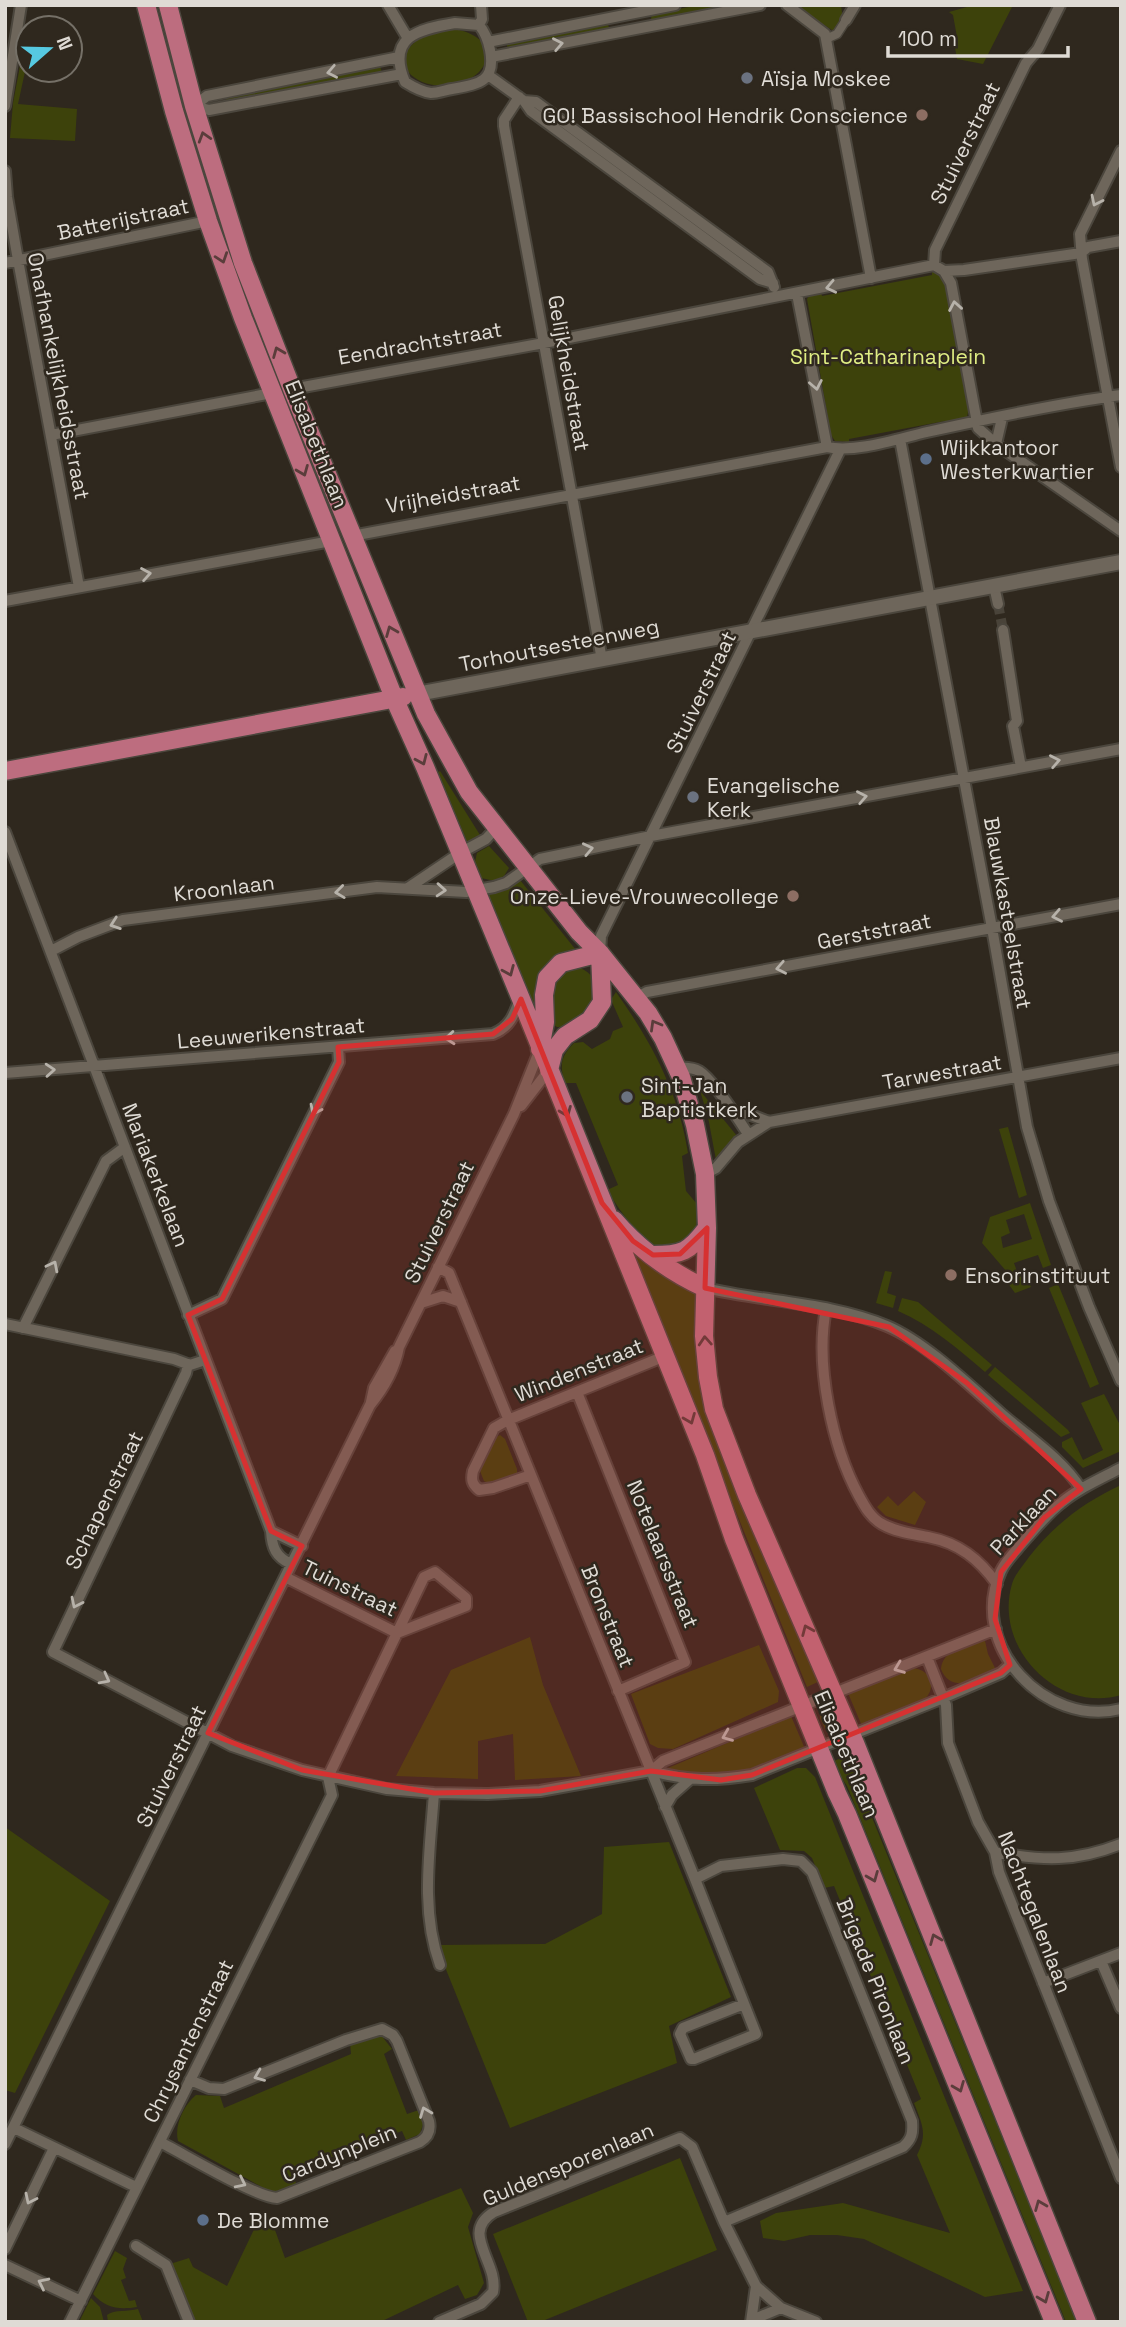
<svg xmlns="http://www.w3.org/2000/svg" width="1126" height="2327" font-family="'Space Grotesk',sans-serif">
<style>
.green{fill:#3d420b;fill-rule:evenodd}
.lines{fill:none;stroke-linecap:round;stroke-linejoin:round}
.minor-tunnel{stroke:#494339;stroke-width:10;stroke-dasharray:10 5;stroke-linecap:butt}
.pedestrian-casing{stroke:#4b463d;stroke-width:11}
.minor-casing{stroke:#4b463d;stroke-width:14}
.tertiary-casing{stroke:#4b463d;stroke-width:18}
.primary-casing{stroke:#4b463d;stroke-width:21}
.pedestrian{stroke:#6e665b;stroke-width:8}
.minor{stroke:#6e665b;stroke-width:10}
.tertiary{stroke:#6e665b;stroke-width:14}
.primary{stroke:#bd6d7f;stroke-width:18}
.oneway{stroke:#b7b2aa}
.oneway2{stroke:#5a3d3b}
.marked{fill:#d63131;fill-opacity:0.2;stroke:#d63131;stroke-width:5;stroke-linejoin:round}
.worship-dot{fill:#6b7280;stroke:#2f281e;stroke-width:2.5}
.education-dot{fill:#8d6e63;stroke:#2f281e;stroke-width:2.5}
.service-dot{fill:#5c6f8a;stroke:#2f281e;stroke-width:2.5}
.labels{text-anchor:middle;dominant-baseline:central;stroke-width:5;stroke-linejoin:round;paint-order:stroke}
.poi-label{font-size:21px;fill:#dfdbd5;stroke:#2f281e;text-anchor:start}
.street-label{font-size:21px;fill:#dfdbd5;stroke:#2f281e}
.park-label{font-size:21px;fill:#dfed83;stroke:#2f281e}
</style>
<rect width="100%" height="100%" fill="#2f281e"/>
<path class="green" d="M699,5h38l-84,16 -2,-2 1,-5z
M793,5h48l2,15 -8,12z
M974,5l38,2 -29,57 -26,-5 -3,-17 3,-5 -4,-22 -4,-3z
M607,23l3,6 -102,20 -2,-7z
M449,29c23,0 53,18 30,43 -7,7 -18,11 -28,13 -33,6 -67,-22 -32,-46 9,-7 20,-8 30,-10z
M20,66l6,1 -8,37 59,5 -2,32 -65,-3 3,-35z
M380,66l2,7 -153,29 -3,-2 3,-5z
M932,272l8,1 5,8 24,126 -2,10 -21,7 -1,-3 -96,18v3l-14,-1 -4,-6 -24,-136 3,-4 11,-3 1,4 110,-21z
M440,771l40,64 -12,9 -30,-72z
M489,846l20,22 -5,8 -9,5 -14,-3 -7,-12 3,-13z
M520,880l56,70 -13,4 -24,56 -5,4 -47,-119 19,-5z
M576,967c38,8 12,62 -19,60l-5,-3v-37l8,-15z
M616,992c35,49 63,101 72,161l-6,3 4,35 11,13 -1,28 -9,13c-8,1 -20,4 -28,2 -17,-3 -43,-42 -52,-57l11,-5 -42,-102h-11c-6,-18 -4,-27 9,-40l9,-1 9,7 18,-10 3,-8 10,-4 -11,-25v-4z
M697,1081l7,2 6,7 -8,3 35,43 -21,24 -8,-43z
M1008,1127l19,68 -8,3 -20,-69z
M1030,1203l21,62 -8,3 -5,-13 -24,8 5,14 7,-2 5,12 -16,6 -8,-11 6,-3 -31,-36 8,-26zM1024,1214l8,25 -29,9 -2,-11 9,-4 -4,-13z
M633,1253l24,17 39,21 -1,39 27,121 83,202 17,27 -15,7 -175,-432z
M885,1271l7,1 -5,21 9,3 -3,12 -17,-5z
M1058,1284l41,100 -9,4 -41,-100z
M902,1298l16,4 74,63 -7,7c-27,-23 -54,-47 -87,-61z
M995,1367l73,63 2,3 -9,4 -73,-62z
M1104,1394l17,33v24l-38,17 -21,-21v-5l10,-5 11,23 20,-10 -22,-47z
M500,1435l5,4 12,30v6l-29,8 -4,-2 -4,-10 15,-33z
M1121,1485v210c-63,19 -128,-47 -109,-111 3,-10 11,-18 17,-27 25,-32 55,-55 92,-72z
M914,1491l12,11 -11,23 -29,-9 -9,-9 11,-11 10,10z
M530,1637l13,48 38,91 -66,4 -2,-46 -35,7v38l-82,-3 55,-106z
M979,1641h6l3,13 7,14c-14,13 -45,26 -54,1 2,-19 22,-22 38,-28z
M759,1645l20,46 -1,11 -105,47 -15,-1 -8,-4 -19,-50z
M911,1668c19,0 27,19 13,32l-62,26 -14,-33z
M826,1711l3,3 5,11 -4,6 -5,-2 -5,-11 1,-6z
M791,1716l14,33 -61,22 -54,3 -22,-6z
M847,1756l230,566h-11l-219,-536 -16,-24z
M797,1768h9l9,9 208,514 -38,6 -121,-58 -27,-4h-27l-26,6 -21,-3 -3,-17 16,-8 67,-10 107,30 -33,-78c11,-21 5,-31 -3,-52l7,-4 -87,-213 -10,2 -12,-30 -8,-7 -24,-1 -26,-62z
M5,1827l105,74 -95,192 -10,-3z
M669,1842l62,155 -62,29 8,37 -167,65 -65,-161 -4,-22 104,-1 57,-30 2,-67z
M381,2035l11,14 -8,5 23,60 12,-4 4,14 -3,10 -14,6 -4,-9 -110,41 5,14 -6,3 -20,3 -93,-51c-4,-16 6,-36 18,-46l24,1 4,12 127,-54 -1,-12z
M680,2158l37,92 -177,72h-12l-35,-88z
M461,2188l12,25 -5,14 16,56 -7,12 -12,4 -7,-14 -78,37h-187l-23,-58 19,-6 4,9 34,19 31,-65 12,-5 15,42z
M115,2251l12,7 -4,11 3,9 -5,2 8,21 6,-1 2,7c-18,3 -32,1 -44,-13z
M91,2298l9,9 4,15h-25z
M138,2309l5,13h-35l-1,-7c7,-6 22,-3 31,-6z"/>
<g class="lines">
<path class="minor-tunnel" d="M998,604l5,26"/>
<defs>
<path id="pedestrian" d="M826,39l11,-5 9,-14"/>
<path id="minor" d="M388,5l19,32
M787,5l38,29 46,244
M846,20l9,-15
M455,23l24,2c6,7 9,15 11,25 6,32 -11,34 -38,39 -6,1 -15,4 -21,4 -9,-1 -18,-6 -26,-11 -19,-45 13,-53 50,-59z
M479,25l3,-6 -1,-14
M488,42l187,-37
M491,57l269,-52
M488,75l36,26 7,10 229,168 13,4
M519,97l-15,23v6l98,534
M524,101l12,1 232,170 6,15
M5,106l16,-101
M194,106l13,-10 192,-39
M194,106l15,4 193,-36
M1121,151l-41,83 2,25 39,208
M5,171l2,26 11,63 61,327
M5,263l203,-42
M934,265l1,-15 91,-187 12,-14 22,-44
M944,271l20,-1 117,-17 7,-6 33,-6
M797,294l30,153
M292,389l252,-46 390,-78 10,6 7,12 27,145 18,16 125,87
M51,435l221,-42
M900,439l92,489 35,199 22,74 40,106 32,74
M996,444l6,-26
M352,536l475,-89c29,6 70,-8 100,-15 63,-14 129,-28 194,-37
M994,586l4,18
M5,601l326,-60
M1003,630l14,91 -4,5 8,41
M5,832l266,699c1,17 5,26 20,33
M408,888l52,-35 26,-14 10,-11
M51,951l27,-14 45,-17 254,-33 89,5 28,-5 12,-4 34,-24 111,-23 470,-87
M600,953l1,-17 239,-486
M636,998l11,-6 474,-88
M676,1067c8,1 16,0 23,4 13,8 40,49 49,63
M5,1073l488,-39c17,-7 21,-19 27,-35
M521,1106l28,-36
M734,1112l12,1 23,9
M705,1174l11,-6 22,-26 31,-20 352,-64
M438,1267l11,6 246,606 61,155 -62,25h-3l-11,-25 3,-6 61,-24
M705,1288c59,14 125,14 182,38 40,17 84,61 117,90 26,22 59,44 77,73
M421,1303l22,-7 18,6
M826,1309c-11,56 6,137 33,187 6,11 12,22 23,28 14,8 31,10 46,13 31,6 51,22 69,47
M188,1315l34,-16 117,-237 -1,-15
M5,1324l169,35 16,6 15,-5
M23,1328l83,-167 19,-14
M188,1364l-2,9 -133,279 179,94 70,24 85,19 47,4 54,1 52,-3 111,-20 12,-10 333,-132
M577,1392l108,270 -67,29
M371,1402l3,-14 21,-37
M1121,1468c-21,11 -42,20 -60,35 -14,11 -25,25 -37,38 -8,10 -18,19 -23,30 -34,74 44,157 120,138
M531,1475l-38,13 -14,2c-7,-6 -8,-10 -6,-19l21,-43 14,-8 157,-64
M271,1531l31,15
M285,1577l112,56 27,-56 11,-5 31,26v8l-69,27 -69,144
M927,1657l19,48 2,38 30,79 17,30 4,20 122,306
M651,1771c37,10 64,10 101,4l191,-77 58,-25 9,-8
M434,1793c-4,57 -14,117 6,172
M665,1807l7,-12 17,-15
M995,1852c48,9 80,10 126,-8
M695,1879l26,-13 62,-7 18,2 11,11 100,249c1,12 0,18 -9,26l-179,75
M1101,1961l20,47
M1043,1983l78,-30
M14,2128l122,59
M160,2142c24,12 95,55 117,56l143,-56c8,-5 11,-12 9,-21l-32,-80 -4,-6 -11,-6 -36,11 -122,49 -15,-1 -19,-8
M5,2144l365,-739c14,-17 25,-37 29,-58l115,-233 26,-65
M136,2246l30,19 23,57
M5,2249l49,-101
M5,2265l76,36
M752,2320l29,-12
M70,2322l262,-527 -4,-18
M439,2322l42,-18 12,-12c6,-30 -34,-59 1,-80l186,-74 12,9 32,75 32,64 25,22 35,14
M751,2322l5,-36"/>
<path id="tertiary" d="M417,694l704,-132"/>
<path id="primary" d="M146,5l28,106 34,110 35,97 151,380 31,69 96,232 184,456 29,84 103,254 10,21 207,508
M168,5l26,101 49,157 49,126 134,325 43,78 110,140 21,21 48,60 15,25 18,39 14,48 10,49 2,54 -3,108 4,41 6,32 33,86 108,248 232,579
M5,771l398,-74
M540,1049l5,-27 -1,-27 3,-17 14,-15 39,-10
M549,1070l5,-20 11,-14 25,-16 12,-18 -2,-49
M614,1220c25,29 56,52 91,68
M653,1255c29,0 36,-3 54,-27"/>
</defs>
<use href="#pedestrian" class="pedestrian-casing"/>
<use href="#minor" class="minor-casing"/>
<use href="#tertiary" class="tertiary-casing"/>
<use href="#primary" class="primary-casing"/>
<use href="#pedestrian" class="pedestrian"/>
<use href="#minor" class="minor"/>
<use href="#tertiary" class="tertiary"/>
<use href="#primary" class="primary"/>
</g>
<defs><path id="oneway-chevron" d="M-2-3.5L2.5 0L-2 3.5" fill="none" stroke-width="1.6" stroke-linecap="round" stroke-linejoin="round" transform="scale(1.75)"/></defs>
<g class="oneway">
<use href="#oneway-chevron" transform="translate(558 44) rotate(-11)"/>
<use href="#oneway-chevron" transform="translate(332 72) rotate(169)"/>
<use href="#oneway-chevron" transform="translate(1096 201) rotate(116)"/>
<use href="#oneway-chevron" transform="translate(831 287) rotate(168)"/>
<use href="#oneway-chevron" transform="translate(955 306) rotate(-100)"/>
<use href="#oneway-chevron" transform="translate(816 385) rotate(79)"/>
<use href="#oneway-chevron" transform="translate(146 574) rotate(-10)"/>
<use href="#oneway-chevron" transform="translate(1055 761) rotate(-11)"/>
<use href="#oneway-chevron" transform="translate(862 797) rotate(-11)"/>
<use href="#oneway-chevron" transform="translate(588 849) rotate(-12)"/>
<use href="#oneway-chevron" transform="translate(441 890) rotate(4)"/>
<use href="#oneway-chevron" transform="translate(340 892) rotate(173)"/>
<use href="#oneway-chevron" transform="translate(1057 916) rotate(169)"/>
<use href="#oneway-chevron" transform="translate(115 924) rotate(161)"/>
<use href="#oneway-chevron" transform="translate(781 968) rotate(169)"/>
<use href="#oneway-chevron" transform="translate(450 1038) rotate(175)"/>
<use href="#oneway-chevron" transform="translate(50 1070) rotate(-4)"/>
<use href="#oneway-chevron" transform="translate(315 1110) rotate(116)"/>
<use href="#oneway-chevron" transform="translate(53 1266) rotate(-63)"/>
<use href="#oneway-chevron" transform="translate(76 1603) rotate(116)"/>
<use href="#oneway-chevron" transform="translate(899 1668) rotate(159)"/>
<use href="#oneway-chevron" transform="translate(105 1679) rotate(28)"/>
<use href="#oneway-chevron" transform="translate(727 1736) rotate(158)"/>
<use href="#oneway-chevron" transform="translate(259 2076) rotate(158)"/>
<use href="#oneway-chevron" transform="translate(425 2112) rotate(-111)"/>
<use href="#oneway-chevron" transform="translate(241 2183) rotate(26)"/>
<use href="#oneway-chevron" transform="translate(30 2199) rotate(116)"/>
<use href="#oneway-chevron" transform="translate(43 2283) rotate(-154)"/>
</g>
<g class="oneway2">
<use href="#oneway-chevron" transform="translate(204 137) rotate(-107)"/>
<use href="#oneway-chevron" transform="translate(222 258) rotate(71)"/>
<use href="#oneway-chevron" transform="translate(278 352) rotate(-112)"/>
<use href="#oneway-chevron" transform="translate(303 471) rotate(68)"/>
<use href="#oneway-chevron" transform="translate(391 631) rotate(-112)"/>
<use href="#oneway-chevron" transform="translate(422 760) rotate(66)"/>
<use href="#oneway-chevron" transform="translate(509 971) rotate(67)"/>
<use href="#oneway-chevron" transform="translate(655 1025) rotate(-120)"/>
<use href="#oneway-chevron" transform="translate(566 1112) rotate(68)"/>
<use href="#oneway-chevron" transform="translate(705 1341) rotate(-94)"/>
<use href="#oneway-chevron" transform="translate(690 1419) rotate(68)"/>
<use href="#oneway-chevron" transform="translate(807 1630) rotate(-113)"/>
<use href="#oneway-chevron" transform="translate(873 1877) rotate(68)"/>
<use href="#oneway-chevron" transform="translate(935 1939) rotate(-112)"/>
<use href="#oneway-chevron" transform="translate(959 2087) rotate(68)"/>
<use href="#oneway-chevron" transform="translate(1040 2205) rotate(-112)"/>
<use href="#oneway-chevron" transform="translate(1044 2298) rotate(68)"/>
</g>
<path class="marked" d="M521,999l81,204 31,38 20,14 27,-1 27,-26 -2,60 184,39 78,56 114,106 -37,29 -43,54 -6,47 15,46 -9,8 -249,102 -31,5 -70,-9 -111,20 -106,2 -132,-23 -94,-37 94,-187 -31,-15 -83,-216 34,-16 117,-237 -1,-15 155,-13 19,-15z"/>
<g class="worship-dot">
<circle cx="747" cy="78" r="7"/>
<circle cx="693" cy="797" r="7"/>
<circle cx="627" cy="1097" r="7"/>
</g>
<g class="education-dot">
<circle cx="922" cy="115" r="7"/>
<circle cx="793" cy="896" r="7"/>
<circle cx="951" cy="1275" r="7"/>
</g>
<g class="service-dot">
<circle cx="926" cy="459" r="7"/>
<circle cx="203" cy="2220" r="7"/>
</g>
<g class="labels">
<g class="poi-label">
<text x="761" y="78">Aïsja Moskee</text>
<text x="908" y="115" text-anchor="end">GO! Bassischool Hendrik Conscience</text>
<text x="940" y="447">Wijkkantoor<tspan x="940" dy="24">Westerkwartier</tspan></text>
<text x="707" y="785">Evangelische<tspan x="707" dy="24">Kerk</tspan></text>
<text x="779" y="896" text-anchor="end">Onze-Lieve-Vrouwecollege</text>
<text x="641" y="1085">Sint-Jan<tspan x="641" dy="24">Baptistkerk</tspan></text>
<text x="965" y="1275">Ensorinstituut</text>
<text x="217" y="2220">De Blomme</text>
</g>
<g class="street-label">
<text transform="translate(965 143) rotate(-64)">Stuiverstraat</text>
<text transform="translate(123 219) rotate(-12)">Batterijstraat</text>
<text transform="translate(420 343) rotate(-10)">Eendrachtstraat</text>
<text transform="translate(569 373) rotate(80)">Gelijkheidstraat</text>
<text transform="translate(59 376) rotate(79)">Onafhankelijkheidsstraat</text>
<text transform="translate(317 444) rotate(68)">Elisabethlaan</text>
<text transform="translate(453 494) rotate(-10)">Vrijheidstraat</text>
<text transform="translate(559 645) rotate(-11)">Torhoutsesteenweg</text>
<text transform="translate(701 692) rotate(-64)">Stuiverstraat</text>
<text transform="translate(224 888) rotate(-7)">Kroonlaan</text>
<text transform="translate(1008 913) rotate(80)">Blauwkasteelstraat</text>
<text transform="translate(874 931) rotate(-11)">Gerststraat</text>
<text transform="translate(271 1033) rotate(-5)">Leeuwerikenstraat</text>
<text transform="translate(942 1072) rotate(-10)">Tarwestraat</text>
<text transform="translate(156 1175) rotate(69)">Mariakerkelaan</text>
<text transform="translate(439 1222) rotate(-64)">Stuiverstraat</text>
<text transform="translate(579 1370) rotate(-22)">Windenstraat</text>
<text transform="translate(104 1500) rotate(-64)">Schapenstraat</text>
<text transform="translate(1023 1520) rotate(-47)">Parklaan</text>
<text transform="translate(663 1554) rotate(68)">Notelaarsstraat</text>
<text transform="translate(350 1588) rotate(26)">Tuinstraat</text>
<text transform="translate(608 1616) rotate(68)">Bronstraat</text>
<text transform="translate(847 1754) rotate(67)">Elisabethlaan</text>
<text transform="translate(171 1766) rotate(-64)">Stuiverstraat</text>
<text transform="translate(1035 1912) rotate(69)">Nachtegalenlaan</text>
<text transform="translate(876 1981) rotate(68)">Brigade Pironlaan</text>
<text transform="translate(188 2041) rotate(-64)">Chrysantenstraat</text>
<text transform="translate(339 2153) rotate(-22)">Cardynplein</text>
<text transform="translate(568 2164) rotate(-23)">Guldensporenlaan</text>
</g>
<g class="park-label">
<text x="888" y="356">Sint-Catharinaplein</text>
</g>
</g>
<rect width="1126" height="2327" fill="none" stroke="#dfdbd5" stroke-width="14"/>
<g transform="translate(49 49) rotate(70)"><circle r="33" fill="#2f281e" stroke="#757067" stroke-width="2"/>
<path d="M0-5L12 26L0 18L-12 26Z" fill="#56c9e1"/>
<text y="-10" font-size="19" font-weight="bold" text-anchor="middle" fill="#dfdbd5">N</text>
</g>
<path d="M888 46v10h180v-10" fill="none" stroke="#dfdbd5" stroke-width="3.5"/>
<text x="898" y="46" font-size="21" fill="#dfdbd5" stroke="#2f281e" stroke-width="5" paint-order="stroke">100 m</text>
</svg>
